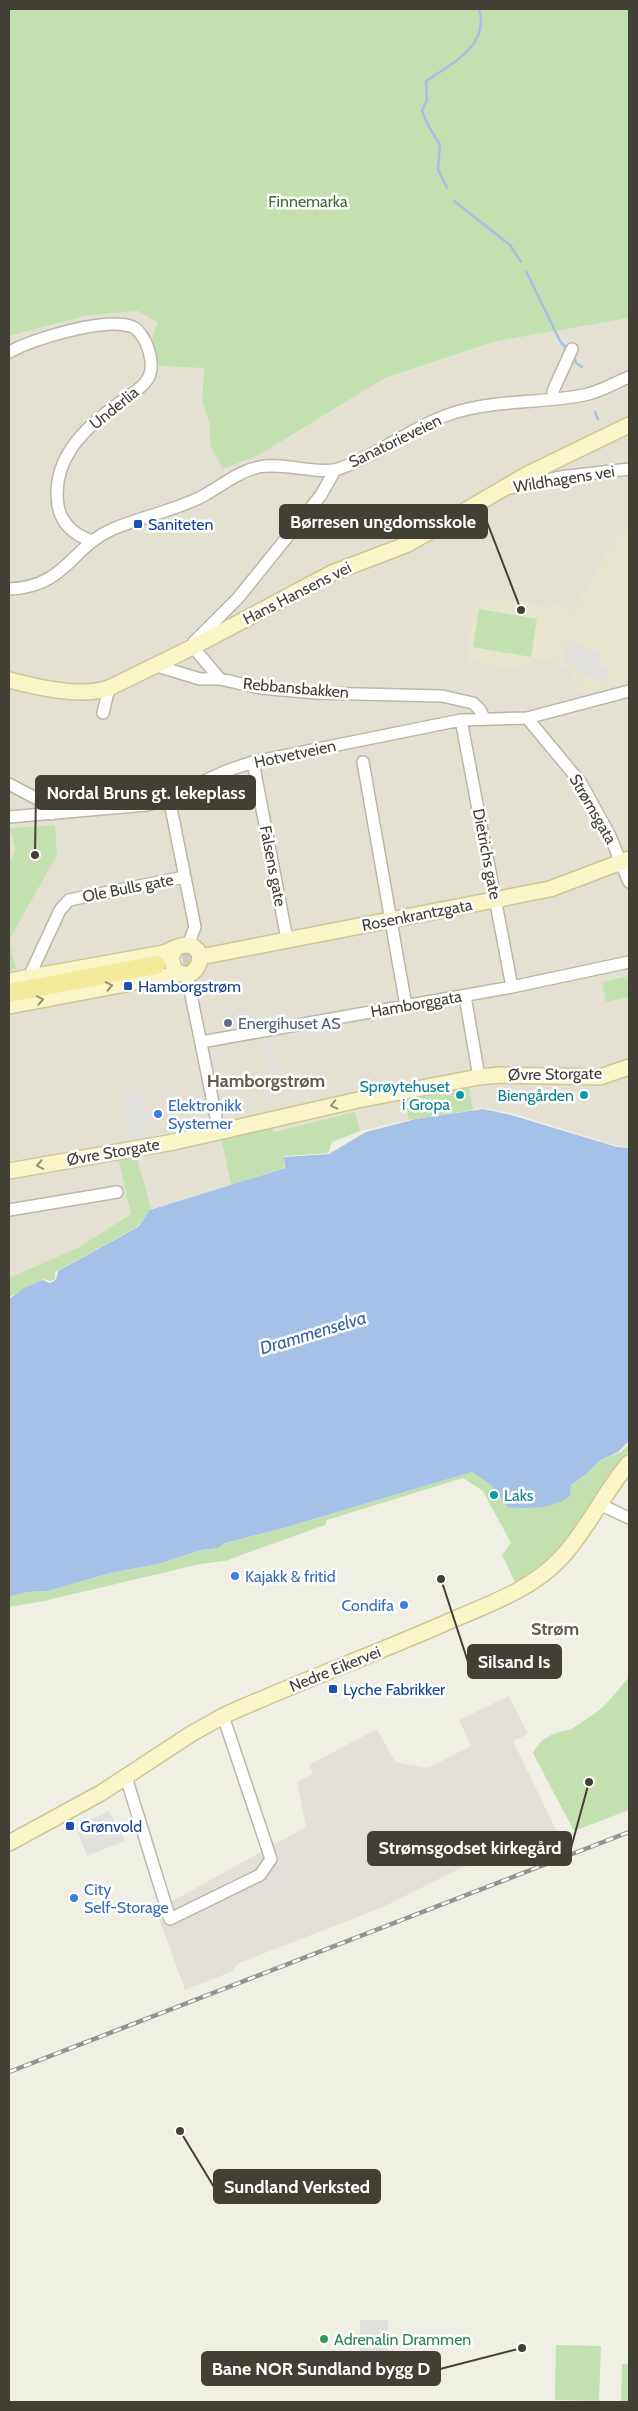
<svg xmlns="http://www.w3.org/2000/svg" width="638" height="2411" font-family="Cabin,sans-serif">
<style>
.residential{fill:#e4e1d3}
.industrial{fill:#e2e0d9}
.education{fill:#e8e5cf}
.green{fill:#c3e1b0}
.parking{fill:#e1e0dc}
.water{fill:#a5c1e8}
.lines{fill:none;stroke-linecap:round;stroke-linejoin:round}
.stream{stroke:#a5c1e8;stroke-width:2.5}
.primary-tunnel{stroke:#cdccc1;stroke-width:18;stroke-dasharray:18 9;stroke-linecap:butt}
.street-casing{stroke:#bbb7a8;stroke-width:14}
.secondary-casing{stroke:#ccc798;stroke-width:18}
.primary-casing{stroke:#d7c96c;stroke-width:20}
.street{stroke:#fff;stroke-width:11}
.secondary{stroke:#f9f5c6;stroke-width:15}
.primary{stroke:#f4ea9a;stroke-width:18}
.rail-casing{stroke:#939393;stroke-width:4.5}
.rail{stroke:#fff;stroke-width:2.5;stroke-dasharray:8;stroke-linecap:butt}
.oneway{stroke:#949176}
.transit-dot{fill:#1a4fb4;stroke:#fff;stroke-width:2}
.service-dot{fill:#5c6f8a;stroke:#fff;stroke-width:2}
.culture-dot{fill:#0f9aa8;stroke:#fff;stroke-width:2}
.shop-dot{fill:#3f7fe0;stroke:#fff;stroke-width:2}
.leisure-dot{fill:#2e9e5b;stroke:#fff;stroke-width:2}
.labels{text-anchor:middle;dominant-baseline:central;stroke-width:5;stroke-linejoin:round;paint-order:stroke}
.park-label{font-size:16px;fill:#3b6d2e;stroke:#fff}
.street-label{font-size:16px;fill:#423f35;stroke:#fff}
.transit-label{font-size:16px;fill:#164399;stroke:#fff;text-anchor:start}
.service-label{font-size:16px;fill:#4e5e75;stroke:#fff;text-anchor:start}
.culture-label{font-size:16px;fill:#0d838f;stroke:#fff;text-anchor:end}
.shop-label{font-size:16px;fill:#366cbe;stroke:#fff;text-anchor:start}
.leisure-label{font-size:16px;fill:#27864d;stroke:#fff;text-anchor:start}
.neighbourhood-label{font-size:18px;font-weight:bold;fill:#645e4d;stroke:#fff}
.water-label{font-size:18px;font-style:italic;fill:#3964a3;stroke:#fff}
.leader{fill:none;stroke:#423f35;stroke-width:2}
.callout-dot{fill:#423f35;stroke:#fff;stroke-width:2}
.callout{fill:#423f35;stroke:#423f35;stroke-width:2}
.callout-label{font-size:18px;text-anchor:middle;font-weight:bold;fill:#fff}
</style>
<rect width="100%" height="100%" fill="#f0efe4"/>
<path class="residential" d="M138,311l20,12 -6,13 52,32 -2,33 8,24v20l49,10 126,-77 108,-36 136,-24v533l-42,19 -74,23 -310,59 -31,-9 -163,30v-637l76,-20z
M629,864v283l-11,-1 -107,-33 -27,-5 -67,10 -57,13 -28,11 -4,11 -44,3v12l-135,42 -12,17 -82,45v7l-5,2 -6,-2 -35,18v-282l152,-30 38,-15 5,-10z"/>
<path class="industrial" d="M509,1696l19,38 -15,7 45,93 -67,30 -4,-9 -104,52 -146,57 -4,7 -48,19 -29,-80 150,-83 -9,-45 16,-8 -4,-9 68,-36 18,33 33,6 43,-22 -12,-26z"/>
<path class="education" d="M629,525v156l-49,12 -9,-23 -19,-10 -18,-1 -19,12 -47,-11 5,-60 38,-1 39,10 4,-6 19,8 40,-69z"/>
<path class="green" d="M9,9h620v309l-136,24 -108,36 -126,77 -36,14 -13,-24v-20l-8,-24 2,-33 -45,-2 -7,-30 6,-13 -20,-12 -53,5 -76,20z
M479,609l58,10 -6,38 -58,-10z
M55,825l2,30 -48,85 7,29 -7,2v-111h3l3,-11 -5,-21z
M629,976v21l-23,5 -4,-20z
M469,1086l4,24 -64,10 -5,-22z
M355,1112l5,19 -28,11 -4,11 -44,3v12l-53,17 -10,-48 49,-11 4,6z
M136,1154l15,55 -14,18 -82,45v7l-5,2 -6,-2 -35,18v-19l69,-30 53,-34 -13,-56z
M629,1444v7c-27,26 -41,61 -64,90 -14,18 -31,29 -50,41l-13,-27 9,-12 -28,-52 -20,-13 -136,42 -2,5 -100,36 -25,3 -156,37 -35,6v-10l17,-5 22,-1 62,-18 48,-9 43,-14 17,-2 7,-5 58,-15 189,-56 19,13 16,22 64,-22 15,-11 13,-13 22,-9z
M629,1677v133l-55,21 -41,-78c10,-18 20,-19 38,-24 6,-3 14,-9 20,-13 16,-10 26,-25 38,-39z
M556,2345l45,1 -2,55 -44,-1z
M622,2364h7v38h-8z"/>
<path class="parking" d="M569,640l33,14 -5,8 11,6 1,4 -5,10 -26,-10 -2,-5 -15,-5z
M271,1035l13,60 -17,4 -5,-26 6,-2 -7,-34z
M145,1089l6,34 -9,1 3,18 -15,1 -8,-50z
M109,1811l16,30 -38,15 -11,-29z
M360,2320h28v33h-28z"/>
<path class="water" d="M483,1109l28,6 106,32 12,1v293l-11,11 -19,9 -13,13 -15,11 -1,11c-17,13 -42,13 -63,11l-16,-22 -19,-13 -189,56 -58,15 -7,5 -17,2 -43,14 -48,9 -62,18 -22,1 -17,5v-298l15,-11 19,-8 6,3c7,-1 8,-5 9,-12l80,-44 12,-17 135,-42 -1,-11 45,-3 37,-22 50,-13z"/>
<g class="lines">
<path class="stream" d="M447,188l-9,-19 2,-24 -12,-20 -6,-14 5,-11 -1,-19c26,-17 64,-36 53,-72
M454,201l56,44 11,17
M526,271l34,70 7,8
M574,356l2,7 6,4
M595,412l3,7"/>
<path class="primary-tunnel" d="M156,965l60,-11"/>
<defs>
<path id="street" d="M9,352c25,-13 97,-36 124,-25 6,3 13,14 15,21 3,10 6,22 -1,32 -6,10 -21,17 -29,24 -34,24 -67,56 -60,101 3,20 17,30 34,36
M554,399l-1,-8 19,-42
M510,488l50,-11 69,-8
M9,589c57,-2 62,-42 104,-60 28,-12 59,-18 86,-31 20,-10 37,-26 60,-31 23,-5 62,8 79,2 42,-14 80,-47 122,-58 40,-11 83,-8 124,-16 16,-3 30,-12 45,-18
M157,666l43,13h20l40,9 56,5 126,3 31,7 7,7 4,8
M220,679l-27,-32 1,-5 44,-44 83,-103 14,-25
M103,713l6,-25
M527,718l54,65 29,53 19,46
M461,720l51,267
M253,762l34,177
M363,762l43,244
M9,784l36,19 7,11
M169,798l26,129 -7,18
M9,817l138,-12 14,-4 65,-30 27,-9 208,-42 66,-2 102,-27
M187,975l32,157
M29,977l31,-67 9,-10 115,-23
M465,996l14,81
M201,1042l311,-55 117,-25
M9,1210l108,-18
M599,1504l30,14
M126,1777l44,142 90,-44 11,-16 -48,-143"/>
<path id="secondary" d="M9,680c27,7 72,18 100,8l84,-41 139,-74 76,-29 120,-70 101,-49
M200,957l350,-68 79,-30
M9,981l155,-28c7,-3 15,-8 23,-8 19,2 15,26 0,30l-12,-4 -4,-13 4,-9
M9,1006l170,-32
M9,1171l165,-29 184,-42 121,-23 21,-2 100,2 29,-10
M9,1843l92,-50 90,-59 32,-18c75,-34 152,-62 227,-95 39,-17 81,-31 111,-63 27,-29 43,-66 68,-95"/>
<path id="primary" d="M9,993l147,-28"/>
</defs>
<use href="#street" class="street-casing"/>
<use href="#secondary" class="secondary-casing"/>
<use href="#primary" class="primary-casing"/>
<use href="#street" class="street"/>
<use href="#secondary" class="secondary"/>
<use href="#primary" class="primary"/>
<defs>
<path id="rail" d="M9,2072l620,-240"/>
</defs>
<use href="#rail" class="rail-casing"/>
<use href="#rail" class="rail"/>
</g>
<defs><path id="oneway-chevron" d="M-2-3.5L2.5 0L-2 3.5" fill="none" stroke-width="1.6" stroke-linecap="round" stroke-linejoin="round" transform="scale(1.25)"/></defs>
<g class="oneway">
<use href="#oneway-chevron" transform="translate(109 986) rotate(-11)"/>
<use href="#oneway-chevron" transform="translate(40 1000) rotate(-11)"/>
<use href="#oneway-chevron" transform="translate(334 1105) rotate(167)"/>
<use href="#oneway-chevron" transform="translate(40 1165) rotate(170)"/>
</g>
<g class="transit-dot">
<rect x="133" y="519" width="10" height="10" rx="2.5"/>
<rect x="123" y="981" width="10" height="10" rx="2.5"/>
<rect x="328" y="1684" width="10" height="10" rx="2.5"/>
<rect x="65" y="1821" width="10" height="10" rx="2.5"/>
</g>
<circle class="service-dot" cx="228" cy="1023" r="5"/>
<g class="culture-dot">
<circle cx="460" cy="1095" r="5"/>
<circle cx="584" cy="1095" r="5"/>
<circle cx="494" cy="1495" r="5"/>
</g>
<g class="shop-dot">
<circle cx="158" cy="1114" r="5"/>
<circle cx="235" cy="1576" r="5"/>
<circle cx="404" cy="1605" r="5"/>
<circle cx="74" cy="1898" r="5"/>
</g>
<circle class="leisure-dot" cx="324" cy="2339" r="5"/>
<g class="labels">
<g class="park-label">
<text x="308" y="201">Finnemarka</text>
</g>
<g class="street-label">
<text transform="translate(114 408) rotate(-39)">Underlia</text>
<text transform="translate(395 441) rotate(-26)">Sanatorieveien</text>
<text transform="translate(564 479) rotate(-9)">Wildhagens vei</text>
<text transform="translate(297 593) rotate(-27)">Hans Hansens vei</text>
<text transform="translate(296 688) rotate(5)">Rebbansbakken</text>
<text transform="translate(295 754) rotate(-12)">Hotvetveien</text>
<text transform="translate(593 809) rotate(60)">Strømsgata</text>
<text transform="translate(487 854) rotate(79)">Dietrichs gate</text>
<text transform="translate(273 866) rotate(79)">Falsens gate</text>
<text transform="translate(128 888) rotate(-11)">Ole Bulls gate</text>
<text transform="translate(417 915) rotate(-11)">Rosenkrantzgata</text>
<text transform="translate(416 1004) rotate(-10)">Hamborggata</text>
<text transform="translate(555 1074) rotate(-1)">Øvre Storgate</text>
<text transform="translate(113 1152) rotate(-10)">Øvre Storgate</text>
<text transform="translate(335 1669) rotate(-22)">Nedre Eikervei</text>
</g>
<g class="transit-label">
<text x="148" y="524">Saniteten</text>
<text x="138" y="986">Hamborgstrøm</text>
<text x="343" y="1689">Lyche Fabrikker</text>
<text x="80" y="1826">Grønvold</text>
</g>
<g class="service-label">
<text x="238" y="1023">Energihuset AS</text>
</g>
<g class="culture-label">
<text x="450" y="1086">Sprøytehuset<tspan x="450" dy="18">i Gropa</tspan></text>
<text x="574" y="1095">Biengården</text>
<text x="504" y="1495" text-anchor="start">Laks</text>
</g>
<g class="shop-label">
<text x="168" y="1105">Elektronikk<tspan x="168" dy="18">Systemer</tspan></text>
<text x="245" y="1576">Kajakk &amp; fritid</text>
<text x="394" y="1605" text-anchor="end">Condifa</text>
<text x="84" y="1889">City<tspan x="84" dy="18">Self-Storage</tspan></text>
</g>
<g class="leisure-label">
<text x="334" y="2339">Adrenalin Drammen</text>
</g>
<g class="neighbourhood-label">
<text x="266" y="1081">Hamborgstrøm</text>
<text x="555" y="1629">Strøm</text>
</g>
<g class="water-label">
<text transform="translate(313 1333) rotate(-17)">Drammenselva</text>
</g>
</g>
<path class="leader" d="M521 610L487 522M35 855L36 793M441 1579L468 1662M589 1782L571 1848M180 2131L214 2187M522 2348L440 2369"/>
<g class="callout-dot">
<circle cx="521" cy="610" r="5"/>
<circle cx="35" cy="855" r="5"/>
<circle cx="441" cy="1579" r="5"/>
<circle cx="589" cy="1782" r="5"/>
<circle cx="180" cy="2131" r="5"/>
<circle cx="522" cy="2348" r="5"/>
</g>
<g class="callout">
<rect x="280" y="505" width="207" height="33" rx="5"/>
<rect x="36" y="776" width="219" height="33" rx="5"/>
<rect x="468" y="1645" width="93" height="33" rx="5"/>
<rect x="368" y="1832" width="203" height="33" rx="5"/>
<rect x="214" y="2170" width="166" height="33" rx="5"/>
<rect x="202" y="2352" width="238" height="33" rx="5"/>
</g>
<g class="callout-label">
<text x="383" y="528">Børresen ungdomsskole</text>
<text x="146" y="799">Nordal Bruns gt. lekeplass</text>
<text x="514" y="1668">Silsand Is</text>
<text x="470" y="1854">Strømsgodset kirkegård</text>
<text x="297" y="2193">Sundland Verksted</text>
<text x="321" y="2375">Bane NOR Sundland bygg D</text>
</g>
<rect width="638" height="2411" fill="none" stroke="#423f35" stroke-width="20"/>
</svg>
